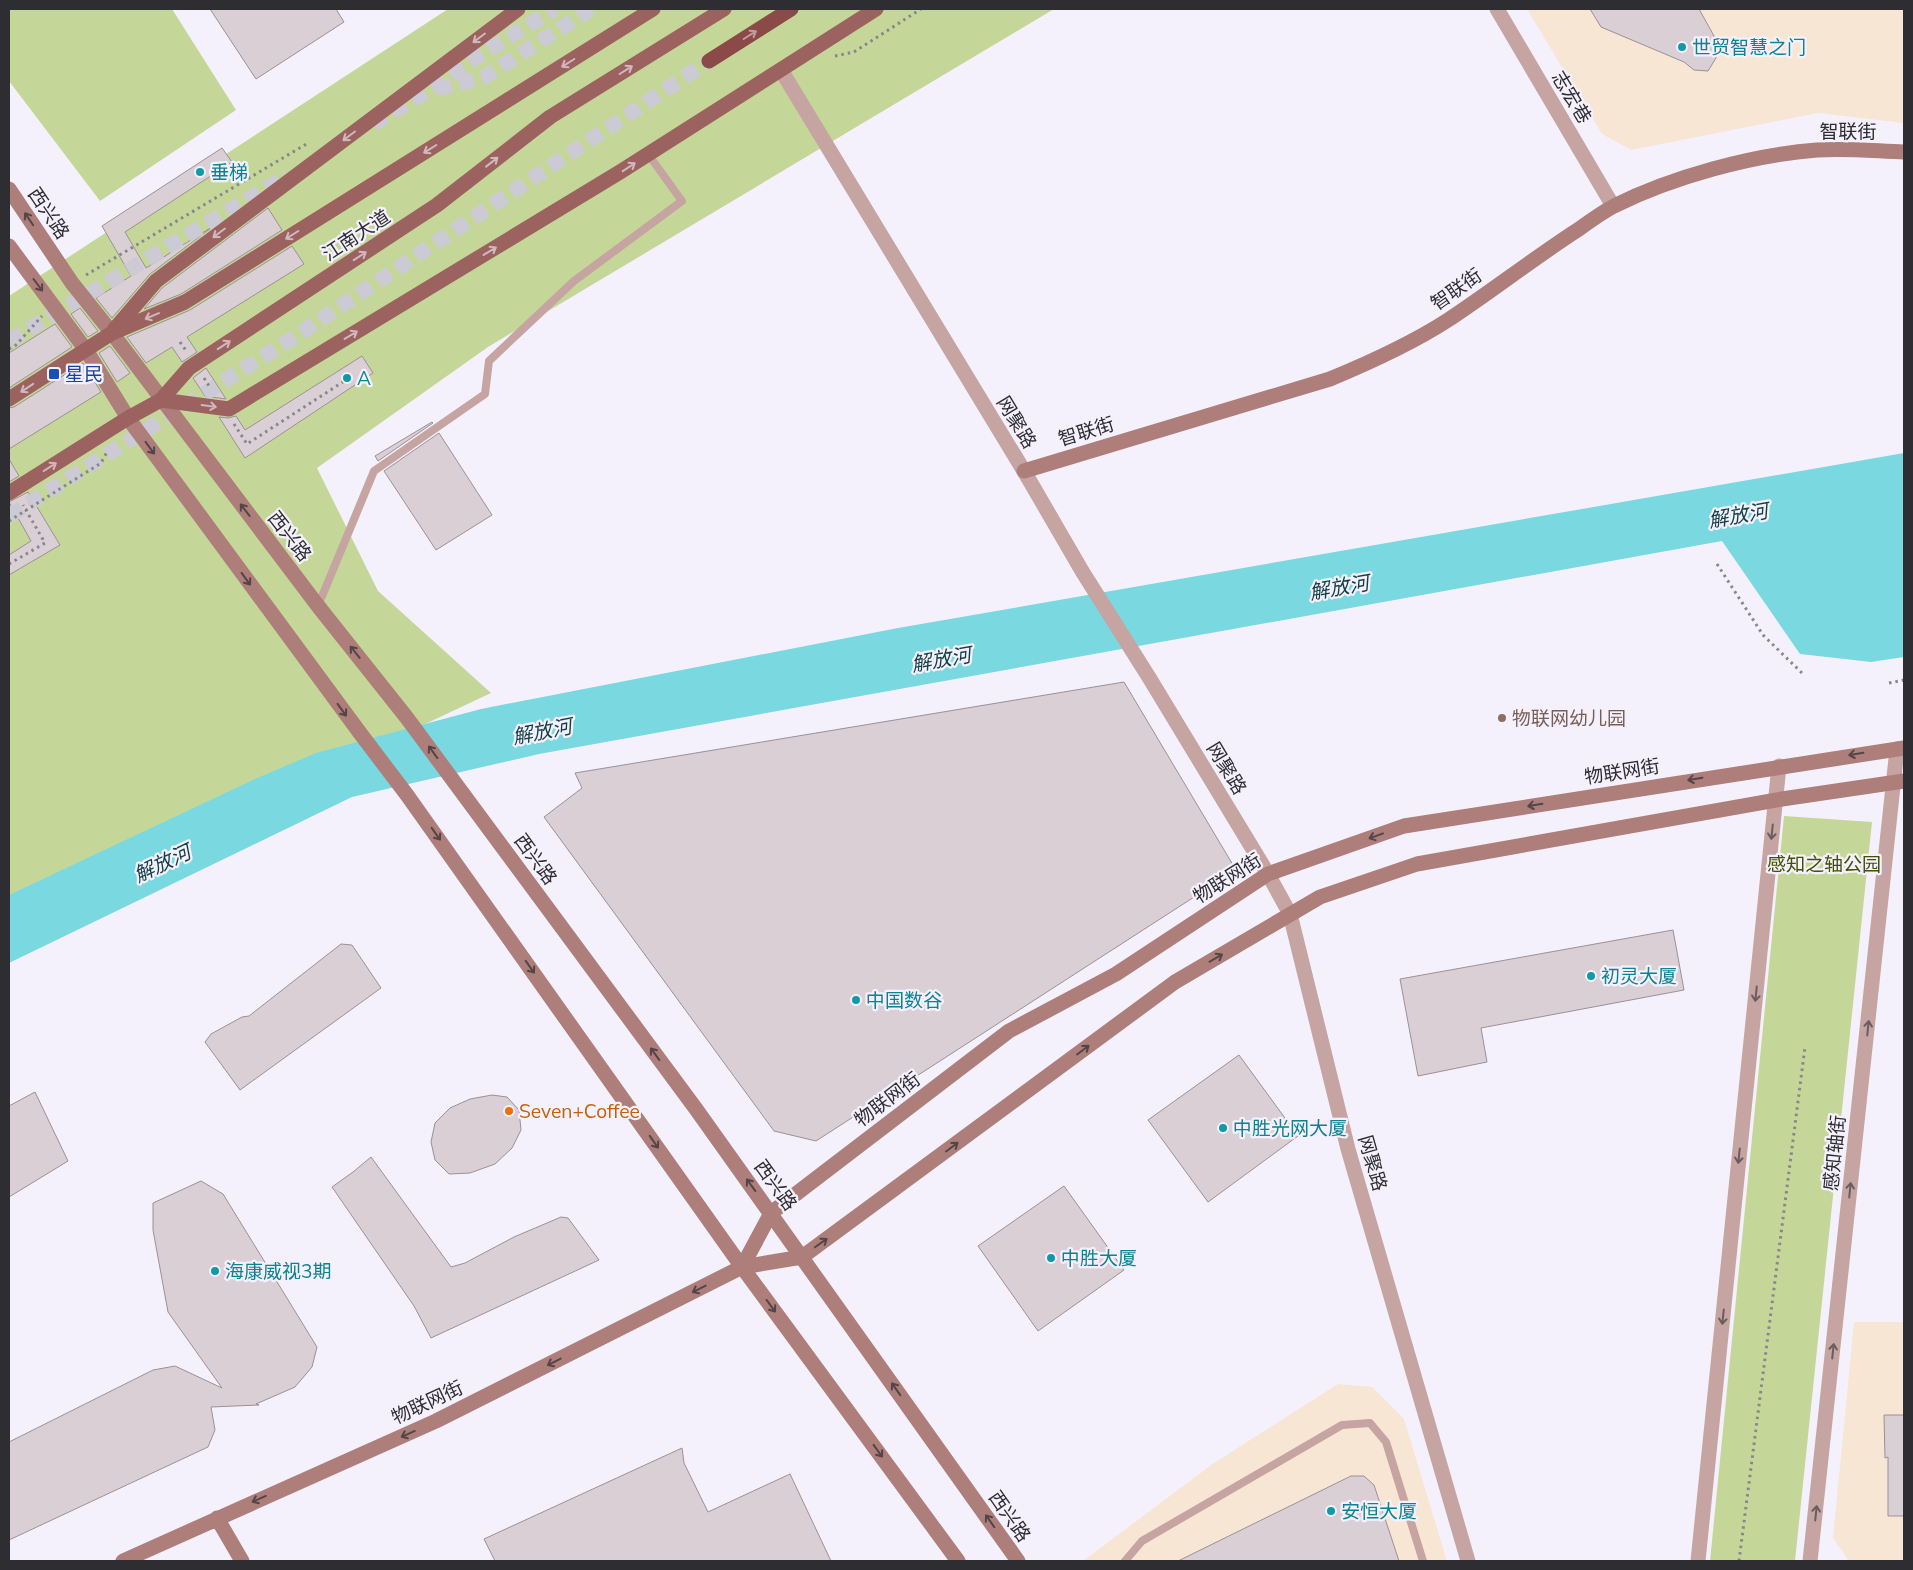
<svg xmlns="http://www.w3.org/2000/svg" width="1913" height="1570" font-family="Mulish,'Noto Sans SC',sans-serif">
<style>
.commercial{fill:#f7e6d4}
.green{fill:#c5d798}
.water{fill:#7ad8e1}
.building{fill:#dbcfd6;stroke:#9b9096}
.lines{fill:none;stroke-linecap:round;stroke-linejoin:round}
.highway-tunnel{stroke:#cccad4;stroke-width:15;stroke-dasharray:15 8;stroke-linecap:butt}
.path{stroke:#88868f;stroke-width:3;stroke-dasharray:2.5 4;stroke-linecap:butt}
.lane{stroke:#c6a4a2;stroke-width:8}
.street{stroke:#c6a4a2;stroke-width:15}
.secondary{stroke:#ae7e7a;stroke-width:15}
.primary{stroke:#9c625f;stroke-width:15}
.highway{stroke:#8b4947;stroke-width:15}
.oneway{stroke:#c09da2}
.oneway2{stroke:#d1b8be}
.oneway3{stroke:#544548}
.oneway4{stroke:#6b5d5f}
.culture-dot{fill:#0f9aa8;stroke:#f4f1fd;stroke-width:2}
.transit-dot{fill:#1a4fb4;stroke:#f4f1fd;stroke-width:2}
.education-dot{fill:#8d6e63;stroke:#f4f1fd;stroke-width:2}
.food-dot{fill:#e8710a;stroke:#f4f1fd;stroke-width:2}
.labels{text-anchor:middle;dominant-baseline:central;stroke-width:4.5;stroke-linejoin:round;paint-order:stroke}
.culture-label{font-size:19px;fill:#0d838f;stroke:#f4f1fd;text-anchor:start}
.street-label{font-size:19px;fill:#2e2d32;stroke:#f4f1fd}
.transit-label{font-size:19px;fill:#164399;stroke:#f4f1fd;text-anchor:start}
.education-label{font-size:19px;fill:#785e54;stroke:#f4f1fd;text-anchor:start}
.park-label{font-size:19px;fill:#415002;stroke:#f4f1fd}
.food-label{font-size:19px;fill:#c56008;stroke:#f4f1fd;text-anchor:start}
.water-label{font-size:20px;font-style:italic;fill:#113e42;stroke:#f4f1fd}
</style>
<rect width="100%" height="100%" fill="#f4f1fd"/>
<path class="commercial" d="M1527,9h377v114l-86,-10 -187,37 -29,-16z
M1854,1322h50v239h-55l-16,-23z
M1338,1384l34,3 32,32 43,142h-364l131,-98z"/>
<path class="green" d="M9,9h163l64,101 -136,91 -91,-120z
M448,9h606l-566,338 -171,121 61,123 113,102 -482,227v-624z
M1784,816l88,6 -77,739h-85z"/>
<path class="water" d="M1904,453v204l-33,5 -71,-8 -78,-113 -1183,213 -187,43 -343,166v-68l246,-116 61,-26 165,-44 417,-81z"/>
<path class="building" d="M210,9h126l8,13 -88,57z
M1590,9h109l15,27 2,22 -8,13 -14,-1 -10,-8 -83,-35z
M222,148l10,14 -107,70 21,36 69,-43 -65,49 -38,44 -16,-20 35,-22 -29,-50z
M268,208l14,22 -101,64 -37,15 18,-21z
M292,246l12,18 -117,73 10,15 -15,10 -10,-15 -26,16 -19,-26 63,-27z
M80,308l18,23 -10,6 -17,-23z
M55,324l17,23 -63,41v-35z
M110,346l20,27 -13,9 -18,-29z
M362,356l11,17 -128,85 -26,-41 9,1 8,-2 9,14z
M83,363l18,29 -92,57v-41l5,-1z
M206,368l20,31 -21,-3 -12,-18z
M432,422l1,1 -55,38 -3,-5z
M439,433l53,82 -56,35 -52,-79z
M9,459l10,17 -10,6z
M28,492l32,53 -51,30v-20l22,-14 -22,-39z
M1124,682l112,188 -420,271 -42,-10 -230,-314 38,-29 -7,-15z
M1673,930l11,60 -203,38 6,34 -69,14 -18,-97z
M341,944l11,1 29,43 -141,102 -35,-48 6,-8 31,-17 7,-1z
M1239,1055l59,81 -90,66 -60,-82z
M35,1092l33,69 -59,36v-91z
M492,1095l15,2 12,13 2,20 -9,18 -17,16 -25,9 -21,1 -14,-14 -4,-18 4,-19 15,-15 20,-9z
M371,1157l80,110 14,-4 49,-26 47,-20 7,1 31,42 -168,78 -17,-32 -82,-119 21,-15z
M201,1181l22,13 94,153 -5,20 -17,20 -39,17 3,1 -48,2 4,23 -7,17 -199,93v-98l144,-72 22,-4 47,22 -54,-76 -15,-82v-27z
M1064,1186l60,84 -86,61 -60,-85z
M1884,1415h20v101h-16v-59l-3,1z
M682,1448l2,15 24,49 82,-38 41,87h-336l-11,-22z
M1351,1476h13l10,9 25,76h-221z"/>
<g class="lines">
<path class="highway-tunnel" d="M437,89l46,-11 108,-69
M373,124l55,-33 47,-33 80,-49
M9,341l278,-165
M9,516l284,-178 416,-277"/>
<path class="path" d="M835,56l19,-4 67,-43
M86,275l222,-132
M180,342l7,10
M9,349l7,-4 26,-29
M204,378l7,11
M234,424l13,20 102,-66
M9,521l92,-58 6,-11
M9,564l36,-21 -22,-38
M1717,564l46,71 39,38
M1889,683l15,-3
M1739,1561l66,-514"/>
<path class="lane" d="M318,606l56,-135 111,-77 4,-33 85,-80 108,-80 -34,-47
M1125,1561l17,-20 200,-116 28,-2 16,19 37,119"/>
<path class="street" d="M1497,9l116,197
M781,70l243,401 58,100 68,108 118,195 22,40 58,235 120,412
M1698,1561l81,-795
M1810,1561l87,-812"/>
<path class="secondary" d="M9,189l63,94 40,50 206,273 89,112 289,391 322,452
M9,246l77,104 42,68 232,315 47,62 335,472 216,294
M1024,471l306,-92c41,-17 81,-35 118,-59 44,-29 86,-62 131,-91 11,-8 22,-16 35,-23 58,-29 138,-51 203,-56 29,-2 58,1 87,2
M742,1267l29,-54 238,-182 107,-57 152,-100 136,-48 500,-78
M217,1518l25,43
M123,1561l313,-140 306,-154 60,-10 373,-275 145,-85 97,-33 365,-65 122,-18"/>
<path class="primary" d="M114,330l42,-49 362,-272
M9,399l103,-66 73,-31 468,-293
M161,400l68,9 391,-237 256,-163
M9,493l119,-75 33,-18 28,-32 248,-163 113,-88 174,-108"/>
<path class="highway" d="M709,61l82,-52"/>
</g>
<defs><path id="oneway-shaft" d="M-6 0H5M1.5-3L5.5 0L1.5 3" fill="none" stroke-width="1.6" stroke-linecap="round" stroke-linejoin="round" transform="scale(1.25)"/></defs>
<use class="oneway" href="#oneway-shaft" transform="translate(750 35) rotate(-32)"/>
<g class="oneway2">
<use href="#oneway-shaft" transform="translate(479 38) rotate(143)"/>
<use href="#oneway-shaft" transform="translate(568 63) rotate(148)"/>
<use href="#oneway-shaft" transform="translate(626 70) rotate(-32)"/>
<use href="#oneway-shaft" transform="translate(349 136) rotate(143)"/>
<use href="#oneway-shaft" transform="translate(430 149) rotate(148)"/>
<use href="#oneway-shaft" transform="translate(492 162) rotate(-38)"/>
<use href="#oneway-shaft" transform="translate(629 167) rotate(-33)"/>
<use href="#oneway-shaft" transform="translate(219 233) rotate(143)"/>
<use href="#oneway-shaft" transform="translate(292 235) rotate(148)"/>
<use href="#oneway-shaft" transform="translate(490 251) rotate(-31)"/>
<use href="#oneway-shaft" transform="translate(360 256) rotate(-33)"/>
<use href="#oneway-shaft" transform="translate(152 316) rotate(157)"/>
<use href="#oneway-shaft" transform="translate(351 335) rotate(-31)"/>
<use href="#oneway-shaft" transform="translate(224 345) rotate(-33)"/>
<use href="#oneway-shaft" transform="translate(27 388) rotate(147)"/>
<use href="#oneway-shaft" transform="translate(209 406) rotate(8)"/>
<use href="#oneway-shaft" transform="translate(50 467) rotate(-32)"/>
</g>
<g class="oneway3">
<use href="#oneway-shaft" transform="translate(29 219) rotate(-124)"/>
<use href="#oneway-shaft" transform="translate(38 285) rotate(53)"/>
<use href="#oneway-shaft" transform="translate(150 448) rotate(54)"/>
<use href="#oneway-shaft" transform="translate(245 510) rotate(-128)"/>
<use href="#oneway-shaft" transform="translate(246 579) rotate(54)"/>
<use href="#oneway-shaft" transform="translate(355 652) rotate(-129)"/>
<use href="#oneway-shaft" transform="translate(342 710) rotate(54)"/>
<use href="#oneway-shaft" transform="translate(433 752) rotate(-126)"/>
<use href="#oneway-shaft" transform="translate(1856 754) rotate(171)"/>
<use href="#oneway-shaft" transform="translate(1695 779) rotate(171)"/>
<use href="#oneway-shaft" transform="translate(1535 805) rotate(171)"/>
<use href="#oneway-shaft" transform="translate(436 834) rotate(55)"/>
<use href="#oneway-shaft" transform="translate(1376 836) rotate(160)"/>
<use href="#oneway-shaft" transform="translate(1216 958) rotate(-30)"/>
<use href="#oneway-shaft" transform="translate(530 967) rotate(55)"/>
<use href="#oneway-shaft" transform="translate(1083 1050) rotate(-37)"/>
<use href="#oneway-shaft" transform="translate(655 1054) rotate(-126)"/>
<use href="#oneway-shaft" transform="translate(654 1142) rotate(55)"/>
<use href="#oneway-shaft" transform="translate(952 1147) rotate(-37)"/>
<use href="#oneway-shaft" transform="translate(751 1185) rotate(-126)"/>
<use href="#oneway-shaft" transform="translate(821 1243) rotate(-35)"/>
<use href="#oneway-shaft" transform="translate(699 1289) rotate(153)"/>
<use href="#oneway-shaft" transform="translate(771 1306) rotate(54)"/>
<use href="#oneway-shaft" transform="translate(554 1362) rotate(153)"/>
<use href="#oneway-shaft" transform="translate(896 1389) rotate(-125)"/>
<use href="#oneway-shaft" transform="translate(408 1434) rotate(156)"/>
<use href="#oneway-shaft" transform="translate(878 1451) rotate(54)"/>
<use href="#oneway-shaft" transform="translate(259 1499) rotate(156)"/>
<use href="#oneway-shaft" transform="translate(990 1521) rotate(-125)"/>
</g>
<g class="oneway4">
<use href="#oneway-shaft" transform="translate(1772 832) rotate(96)"/>
<use href="#oneway-shaft" transform="translate(1756 994) rotate(96)"/>
<use href="#oneway-shaft" transform="translate(1868 1028) rotate(-84)"/>
<use href="#oneway-shaft" transform="translate(1739 1156) rotate(96)"/>
<use href="#oneway-shaft" transform="translate(1850 1190) rotate(-84)"/>
<use href="#oneway-shaft" transform="translate(1723 1317) rotate(96)"/>
<use href="#oneway-shaft" transform="translate(1833 1351) rotate(-84)"/>
<use href="#oneway-shaft" transform="translate(1816 1513) rotate(-84)"/>
</g>
<g class="culture-dot">
<circle cx="1682" cy="47" r="5"/>
<circle cx="200" cy="172" r="5"/>
<circle cx="347" cy="378" r="5"/>
<circle cx="1591" cy="976" r="5"/>
<circle cx="856" cy="1000" r="5"/>
<circle cx="1223" cy="1128" r="5"/>
<circle cx="1051" cy="1258" r="5"/>
<circle cx="215" cy="1271" r="5"/>
<circle cx="1331" cy="1511" r="5"/>
</g>
<rect class="transit-dot" x="48" y="368" width="12" height="12" rx="2.5"/>
<circle class="education-dot" cx="1502" cy="718" r="5"/>
<circle class="food-dot" cx="509" cy="1111" r="5"/>
<g class="labels">
<g class="culture-label">
<text x="1692" y="47">世贸智慧之门</text>
<text x="210" y="172">垂梯</text>
<text x="357" y="378">A</text>
<text x="1601" y="976">初灵大厦</text>
<text x="866" y="1000">中国数谷</text>
<text x="1233" y="1128">中胜光网大厦</text>
<text x="1061" y="1258">中胜大厦</text>
<text x="225" y="1271">海康威视3期</text>
<text x="1341" y="1511">安恒大厦</text>
</g>
<g class="street-label">
<text transform="translate(1572 97) rotate(59)">志宏巷</text>
<text x="1848" y="131">智联街</text>
<text transform="translate(49 213) rotate(56)">西兴路</text>
<text transform="translate(356 235) rotate(-33)">江南大道</text>
<text transform="translate(1456 289) rotate(-35)">智联街</text>
<text transform="translate(1017 422) rotate(59)">网聚路</text>
<text transform="translate(1086 431) rotate(-17)">智联街</text>
<text transform="translate(290 536) rotate(52)">西兴路</text>
<text transform="translate(1227 768) rotate(59)">网聚路</text>
<text transform="translate(1622 771) rotate(-9)">物联网街</text>
<text transform="translate(536 859) rotate(54)">西兴路</text>
<text transform="translate(1227 878) rotate(-32)">物联网街</text>
<text transform="translate(887 1099) rotate(-37)">物联网街</text>
<text transform="translate(1834 1153) rotate(-84)">感知轴街</text>
<text transform="translate(1373 1163) rotate(74)">网聚路</text>
<text transform="translate(776 1185) rotate(54)">西兴路</text>
<text transform="translate(427 1402) rotate(-25)">物联网街</text>
<text transform="translate(1010 1516) rotate(55)">西兴路</text>
</g>
<g class="transit-label">
<text x="65" y="374">星民</text>
</g>
<g class="education-label">
<text x="1512" y="718">物联网幼儿园</text>
</g>
<g class="park-label">
<text x="1824" y="864">感知之轴公园</text>
</g>
<g class="food-label">
<text x="519" y="1111">Seven+Coffee</text>
</g>
<g class="water-label">
<text transform="translate(1738 515) rotate(-10)">解放河</text>
<text transform="translate(1339 587) rotate(-10)">解放河</text>
<text transform="translate(941 659) rotate(-10)">解放河</text>
<text transform="translate(542 731) rotate(-11)">解放河</text>
<text transform="translate(162 863) rotate(-25)">解放河</text>
</g>
</g>
<rect width="1913" height="1570" fill="none" stroke="#2e2d32" stroke-width="20"/>
</svg>
